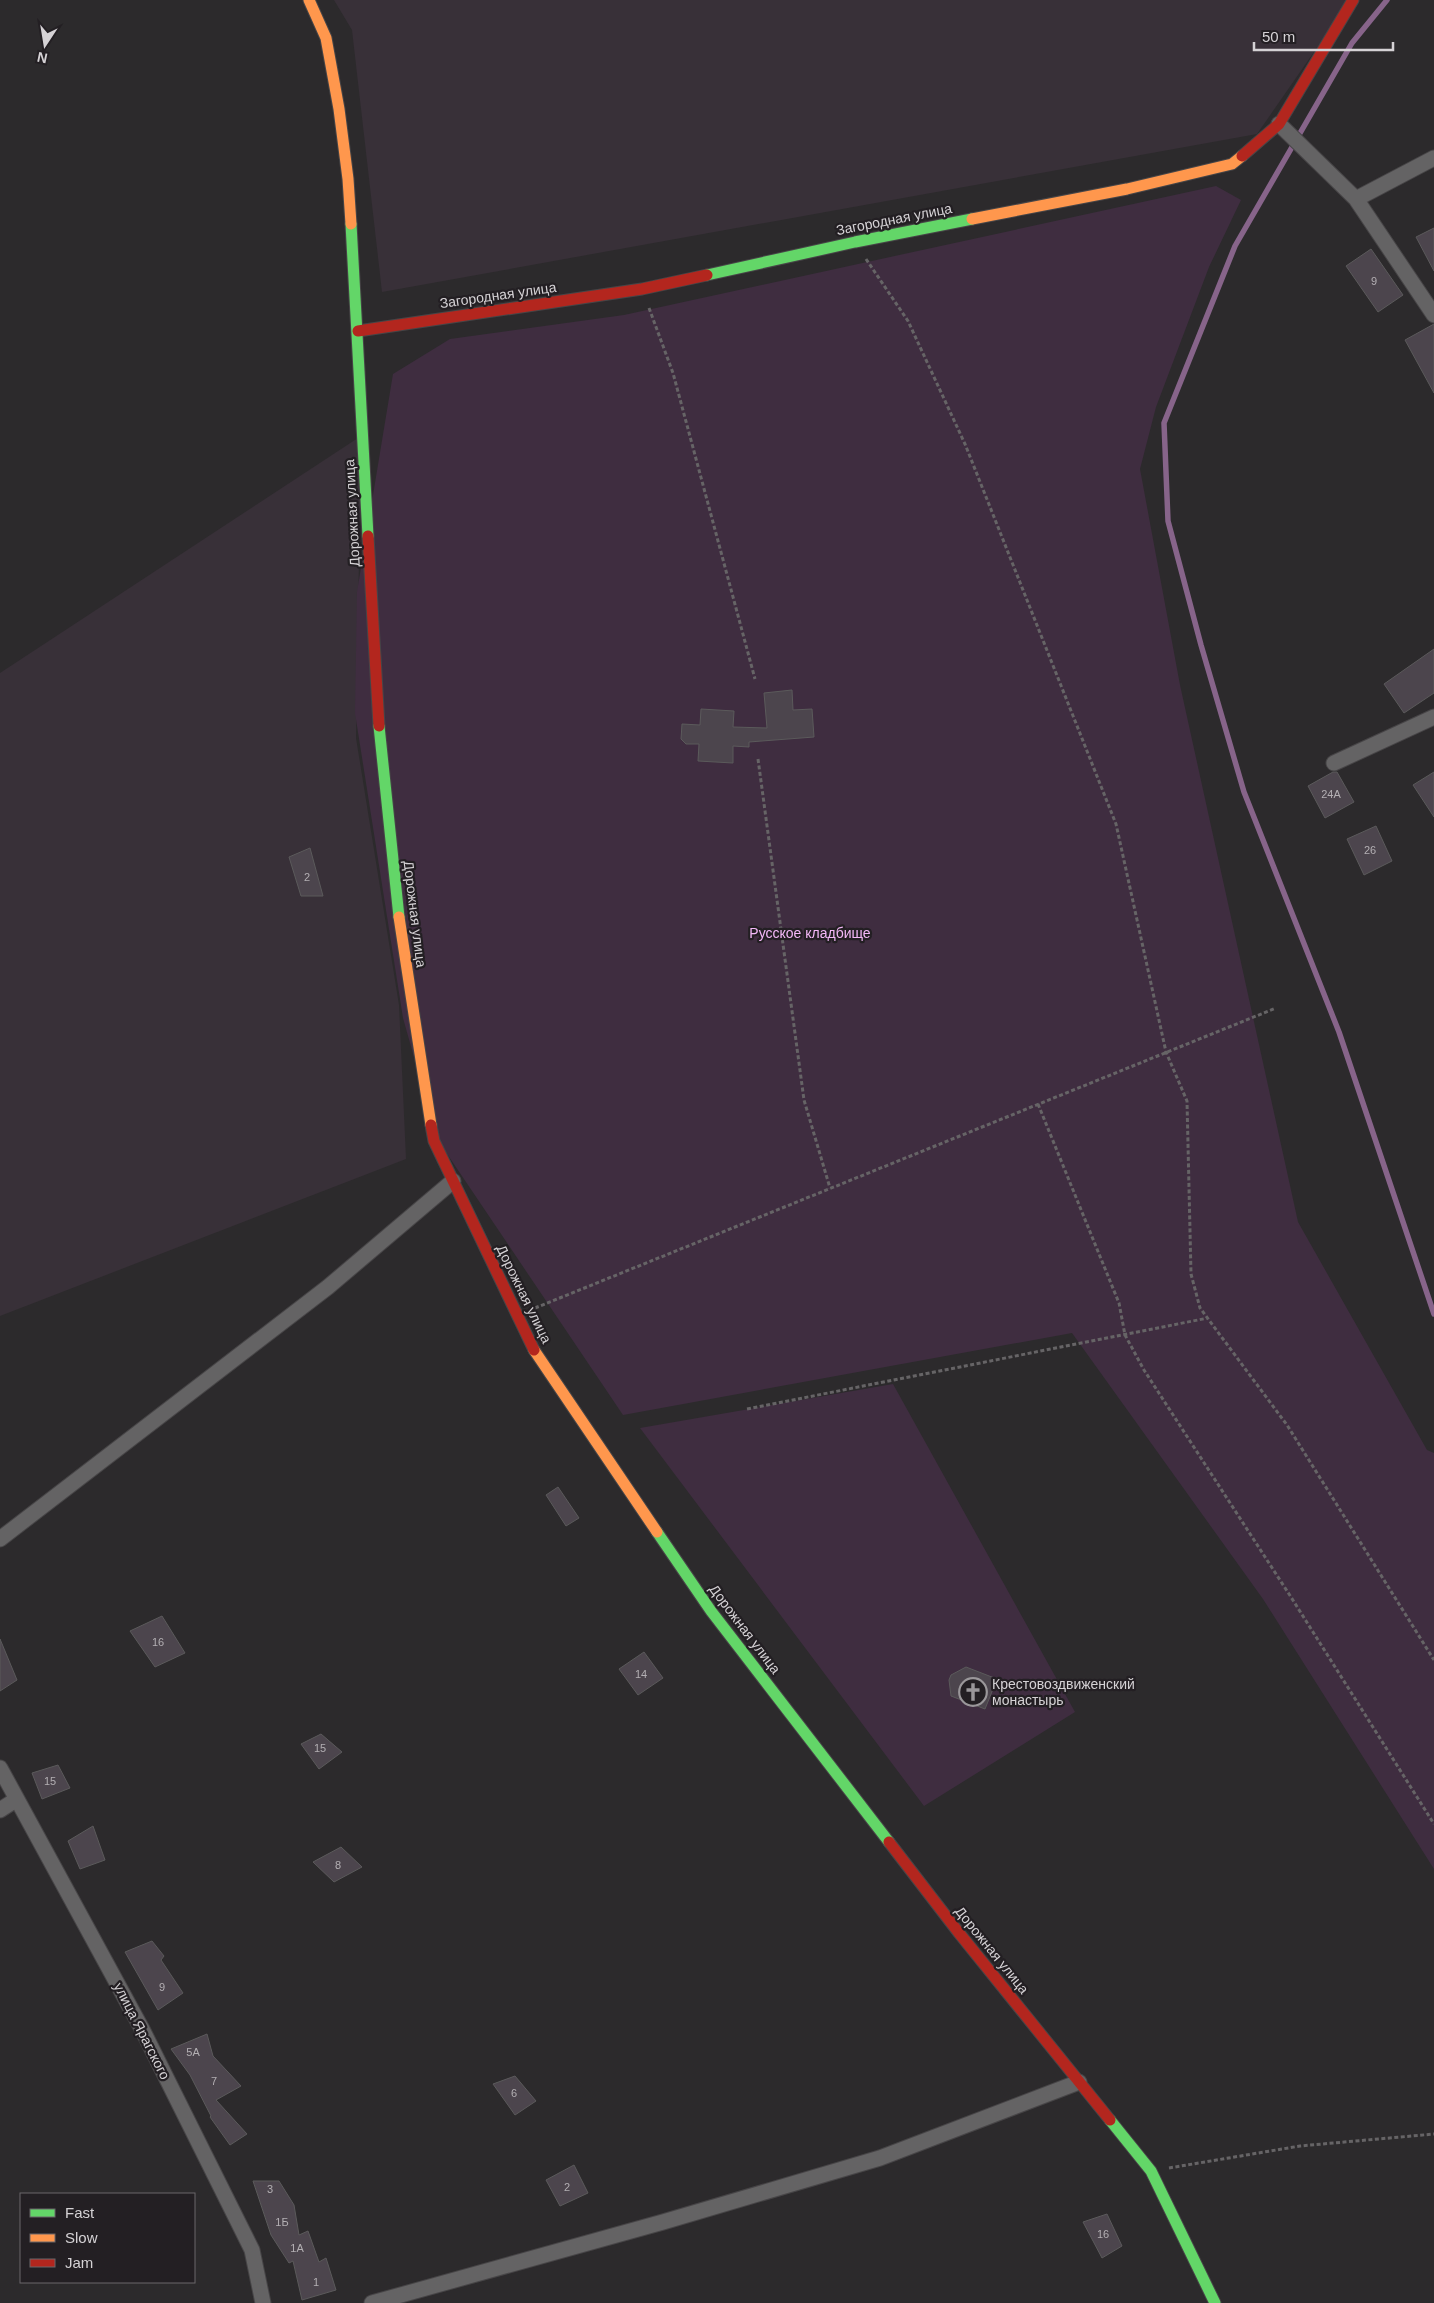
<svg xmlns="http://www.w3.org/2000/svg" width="1434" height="2303" font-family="Arial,sans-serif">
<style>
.built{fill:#383038}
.green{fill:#3f2d40}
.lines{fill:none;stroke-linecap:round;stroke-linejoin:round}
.stream{stroke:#87648a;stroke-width:5.5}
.building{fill:#4c454d;stroke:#5b5a5b}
.street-casing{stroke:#474547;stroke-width:17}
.fast-casing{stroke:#474547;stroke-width:13}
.slow-casing{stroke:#474547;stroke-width:13}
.jam-casing{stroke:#474547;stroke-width:13}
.path{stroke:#666466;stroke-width:3;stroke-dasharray:4 2.5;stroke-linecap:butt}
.street{stroke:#646364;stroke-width:15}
.fast{stroke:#63d668;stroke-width:11}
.slow{stroke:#ff974d;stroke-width:11}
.jam{stroke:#b3261e;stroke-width:11}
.labels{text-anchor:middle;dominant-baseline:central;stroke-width:4.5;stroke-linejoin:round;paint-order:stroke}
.number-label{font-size:11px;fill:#b3afb3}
.street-label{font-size:14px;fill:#d5d2d5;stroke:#231f23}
.park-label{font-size:14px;fill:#f3b8f7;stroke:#231f23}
.poi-label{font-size:14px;fill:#d5d2d5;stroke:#231f23;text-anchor:start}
</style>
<rect width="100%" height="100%" fill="#2c2a2c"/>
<path class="built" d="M334,0h1016l-93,134 -875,158 -30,-262z
M361,436l-5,302 43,267 7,154 -406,157v-643z"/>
<path class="green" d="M1216,186l25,14 -32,67 -53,140 -16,62 40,216 118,537 129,228 7,3v416l-171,-270 -191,-266 -449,82 -186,-276 -34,-121 -48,-305 2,-121 36,-218 57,-35 174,-24z
M893,1384l182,328 -151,94 -284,-378z"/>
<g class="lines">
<path class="stream" d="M1387,0l-35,43 -117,203 -71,177 4,98 33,124 43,147 95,240 95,282"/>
</g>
<path class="building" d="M1434,228v43l-18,-34z
M1371,249l32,46 -25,17 -32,-46z
M1434,324v69l-29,-53z
M1434,649v44l-30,20 -20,-29z
M792,690l1,20 19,-1 2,28 -65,5v5l-16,-1v17l-35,-2 1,-17h-13l-5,-5 1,-15 18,1 1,-16 33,2 -1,16 34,1 -3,-35z
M1333,772h4l17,30 -29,16 -17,-32z
M1434,772v45l-21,-32z
M1376,826l16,35 -28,14 -17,-36z
M310,848l13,48h-22l-12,-39z
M558,1487l21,31 -13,8 -20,-31z
M162,1616l23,37 -30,14 -25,-36z
M0,1639l17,41 -17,11z
M644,1652l19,26 -25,17 -19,-26z
M966,1667l31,12 -12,30 -34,-13 -2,-16 2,-5z
M321,1734l21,18 -23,17 -18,-25z
M58,1765l12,23 -28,11 -10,-26z
M93,1826l12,34 -25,9 -12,-28z
M341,1847l21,20 -28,15 -21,-20z
M152,1941l12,15 -3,4 22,33 -25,17 -33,-58z
M207,2034l6,22 28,30 -25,14 31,34 -17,11 -20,-28 1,-1 -21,-41 -19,-26z
M515,2076l21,25 -21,14 -22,-31z
M574,2165l14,28 -28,13 -14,-26z
M253,2181h26l15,24 5,30 9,-4 11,31 7,-4 10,32 -34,10 -9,-39 -4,2 -18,-28z
M1107,2214l15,32 -20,12 -19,-36z"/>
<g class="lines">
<defs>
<path id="street" d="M1279,124l77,75 78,116
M1356,199l78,-41
M1334,763l100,-46
M0,1539l328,-252 125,-106
M0,1768l142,261 110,221 11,53
M0,1810l17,-11
M372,2303l291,-81 217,-64 199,-76"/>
<path id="fast" d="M351,224l17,312
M707,275l148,-33 117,-23
M379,726l20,191
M657,1532l54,79 178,231
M1110,2120l41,51 64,132"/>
<path id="slow" d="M309,0l17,38 13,71 9,70 3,45
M972,219l155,-30 105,-25 10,-8
M399,917l32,208
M534,1350l123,182"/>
<path id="jam" d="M1242,156l37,-32 74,-124
M358,331l284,-42 65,-14
M368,536l11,190
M431,1125l3,16 100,209
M889,1842l70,91 151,187"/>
</defs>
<use href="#street" class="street-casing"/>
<use href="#fast" class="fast-casing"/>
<use href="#slow" class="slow-casing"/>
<use href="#jam" class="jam-casing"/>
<path class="path" d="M866,259l42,62 57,123 151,380 50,228 21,49 4,173 9,34 87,117 147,235
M649,308l24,65 82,306
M758,759l46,341 26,88
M1038,1104l81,199 6,32 19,35 145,224 145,230
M535,1308l741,-300
M747,1409l461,-91
M1169,2168l131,-22 134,-12"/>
<use href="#street" class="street"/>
<use href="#fast" class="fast"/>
<use href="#slow" class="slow"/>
<use href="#jam" class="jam"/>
</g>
<defs>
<symbol id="church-ring" viewBox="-11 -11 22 22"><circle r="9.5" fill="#231f23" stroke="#9a979a" stroke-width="1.5"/><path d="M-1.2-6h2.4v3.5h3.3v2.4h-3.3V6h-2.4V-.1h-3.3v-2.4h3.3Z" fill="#9a979a"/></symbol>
</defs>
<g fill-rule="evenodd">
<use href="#church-ring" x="957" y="1676" width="32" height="32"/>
</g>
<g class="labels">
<g class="number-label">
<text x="1374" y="281">9</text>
<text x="1331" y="794">24А</text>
<text x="1370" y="850">26</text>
<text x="307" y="877">2</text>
<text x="158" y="1642">16</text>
<text x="641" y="1674">14</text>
<text x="320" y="1748">15</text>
<text x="50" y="1781">15</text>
<text x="338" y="1865">8</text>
<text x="162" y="1987">9</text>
<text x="193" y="2052">5А</text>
<text x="214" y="2081">7</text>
<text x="514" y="2093">6</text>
<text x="567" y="2187">2</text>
<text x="270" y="2189">3</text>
<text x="282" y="2222">1Б</text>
<text x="1103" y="2234">16</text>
<text x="297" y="2248">1А</text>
<text x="316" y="2282">1</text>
</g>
<g class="street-label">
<text transform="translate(894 219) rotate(-11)">Загородная улица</text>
<text transform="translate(498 295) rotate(-8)">Загородная улица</text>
<text transform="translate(352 513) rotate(-93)">Дорожная улица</text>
<text transform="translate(415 914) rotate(83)">Дорожная улица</text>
<text transform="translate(524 1294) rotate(64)">Дорожная улица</text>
<text transform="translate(745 1629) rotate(53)">Дорожная улица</text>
<text transform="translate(992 1950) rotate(51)">Дорожная улица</text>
<text transform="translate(142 2031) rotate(63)">улица Ярагского</text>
</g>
<g class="park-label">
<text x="810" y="933">Русское кладбище</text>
</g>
<g class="poi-label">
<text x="992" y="1684">Крестовоздвиженский<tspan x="992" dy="16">монастырь</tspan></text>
</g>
</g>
<rect x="20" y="2193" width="175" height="90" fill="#231f23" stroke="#6a676a"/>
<rect x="30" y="2209" width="25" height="8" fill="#63d668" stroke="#6a676a"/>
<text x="65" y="2218" font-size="15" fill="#d5d2d5">Fast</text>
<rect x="30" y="2234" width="25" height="8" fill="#ff974d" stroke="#6a676a"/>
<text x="65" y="2243" font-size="15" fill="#d5d2d5">Slow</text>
<rect x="30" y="2259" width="25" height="8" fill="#b3261e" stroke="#6a676a"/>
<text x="65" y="2268" font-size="15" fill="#d5d2d5">Jam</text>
<g transform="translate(45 45) rotate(192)" stroke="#231f23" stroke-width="4" paint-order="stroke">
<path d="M0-4L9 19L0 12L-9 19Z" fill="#d5d2d5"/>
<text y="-8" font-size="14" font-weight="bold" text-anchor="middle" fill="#d5d2d5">N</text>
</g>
<path d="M1254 42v8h139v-8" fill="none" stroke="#d5d2d5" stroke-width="2.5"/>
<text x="1262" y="42" font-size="15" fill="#d5d2d5" stroke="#231f23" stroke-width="4" paint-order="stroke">50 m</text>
</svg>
